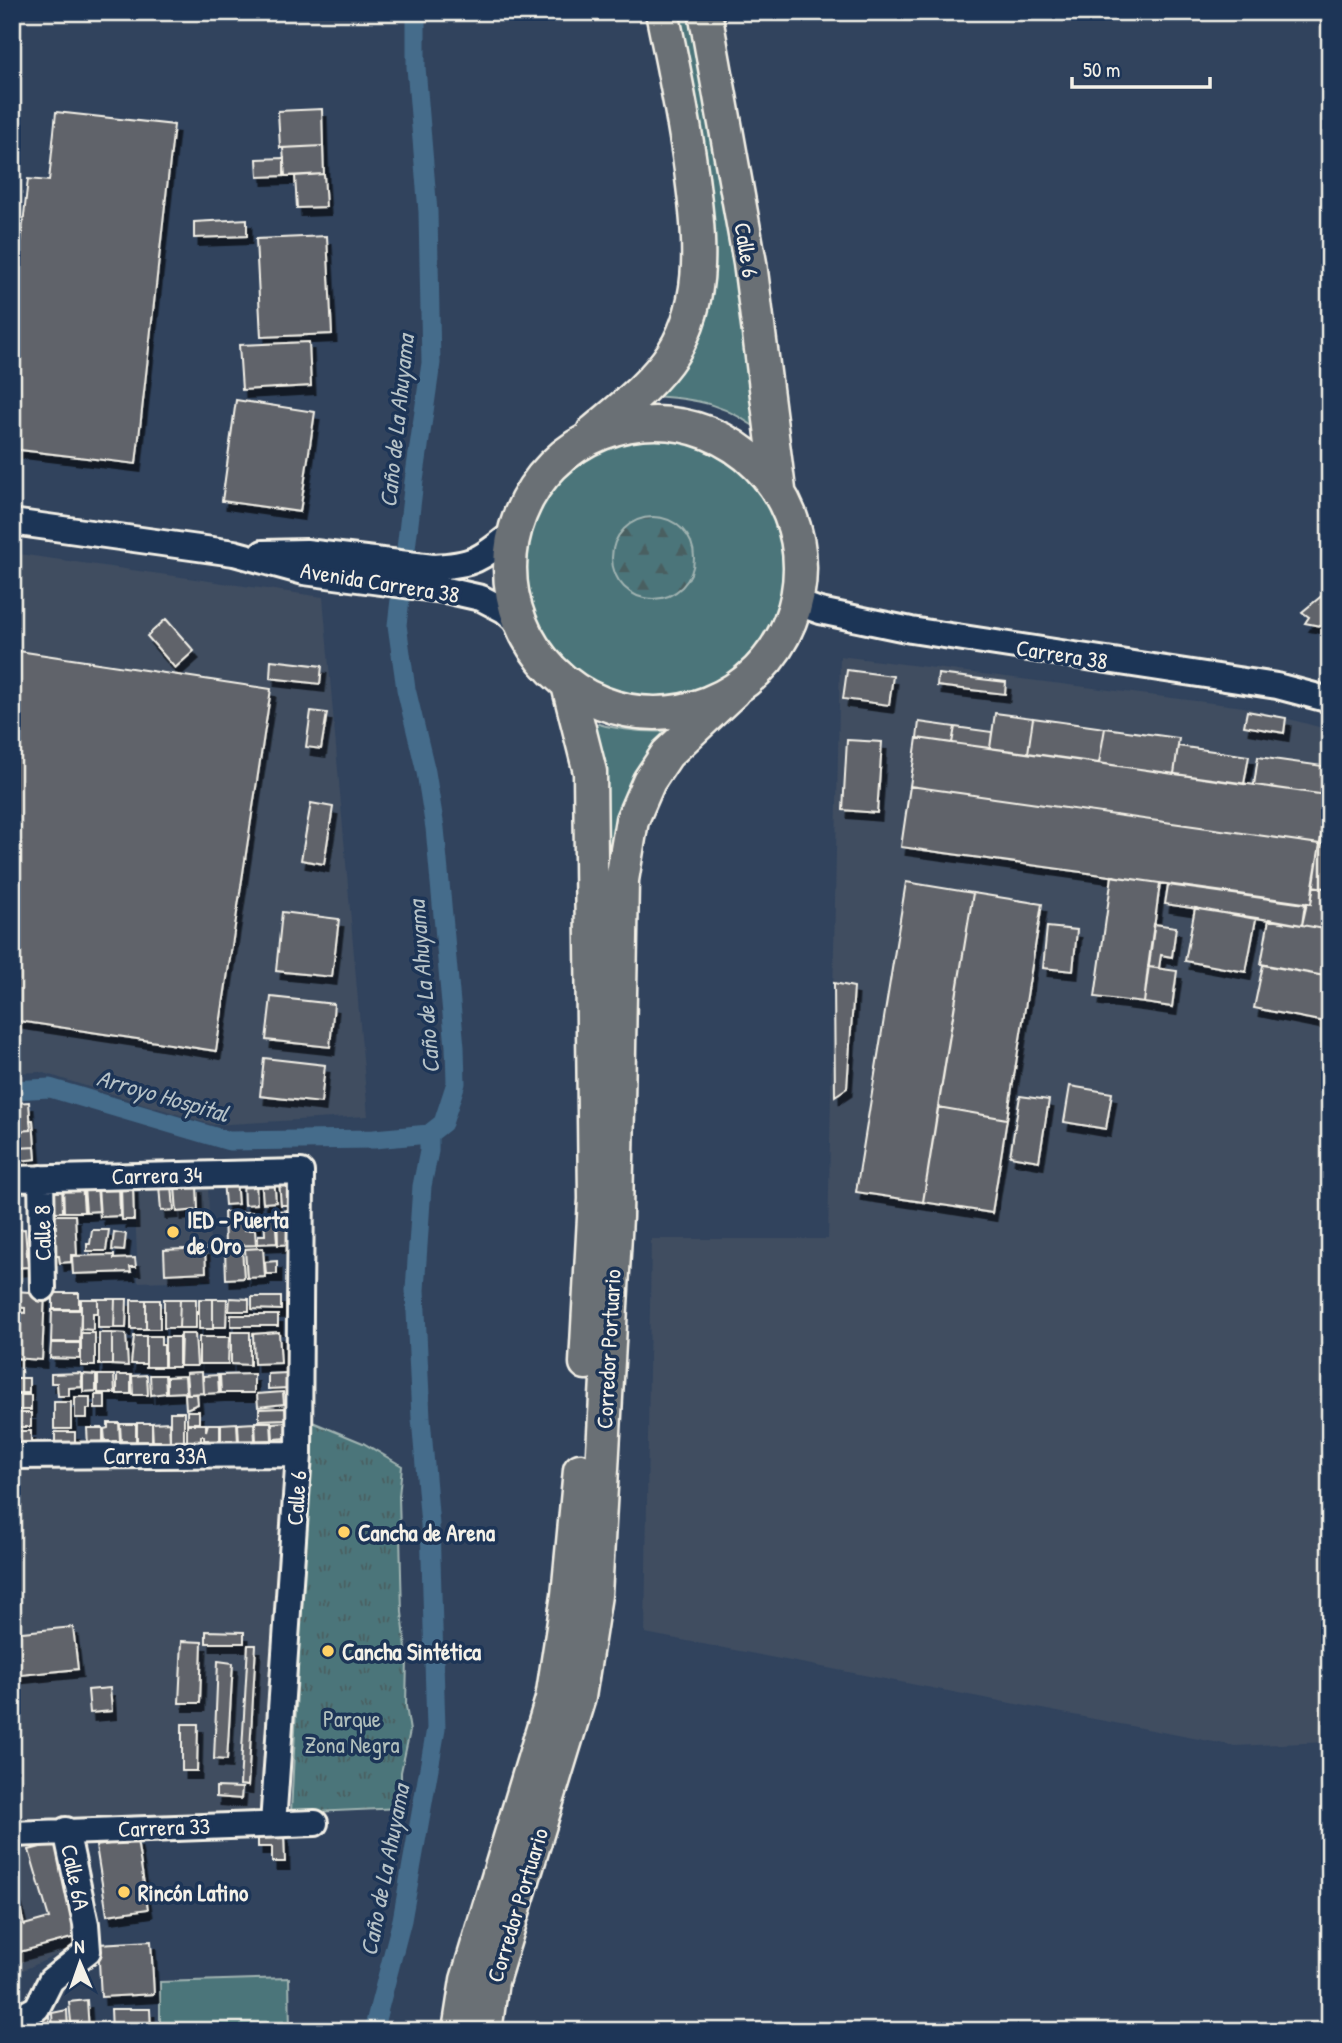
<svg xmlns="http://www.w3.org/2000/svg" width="1342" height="2043" font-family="'Patrick Hand',sans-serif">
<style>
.built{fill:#3f4d61}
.green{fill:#4c757a;stroke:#a0b3b1;stroke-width:2}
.forest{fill:url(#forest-firs);stroke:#a0b3b1;stroke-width:2}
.park{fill:url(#park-tufts);stroke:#a0b3b1;stroke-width:2}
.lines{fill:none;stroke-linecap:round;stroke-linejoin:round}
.canal{stroke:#446c8b;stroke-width:19}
.building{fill:#61646b;stroke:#f4f1e8;stroke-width:2;filter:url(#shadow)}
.minor-casing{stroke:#f4f1e8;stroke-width:30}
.major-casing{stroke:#f4f1e8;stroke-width:37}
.minor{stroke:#1d3557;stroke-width:24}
.major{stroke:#6b7074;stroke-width:32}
.poi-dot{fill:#ffd166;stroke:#1d3557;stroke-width:2.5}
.labels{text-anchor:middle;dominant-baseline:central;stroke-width:7;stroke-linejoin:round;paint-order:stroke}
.street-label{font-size:23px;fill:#f4f1e8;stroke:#1d3557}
.poi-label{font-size:23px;font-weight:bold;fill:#f4f1e8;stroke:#1d3557;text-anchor:start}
.park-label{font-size:23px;fill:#b1bfbc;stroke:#1d3557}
.water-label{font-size:24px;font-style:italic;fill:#b6c2c7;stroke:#1d3557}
</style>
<defs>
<pattern id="forest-firs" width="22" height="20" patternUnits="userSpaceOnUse" patternTransform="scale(1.75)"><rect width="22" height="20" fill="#4c757a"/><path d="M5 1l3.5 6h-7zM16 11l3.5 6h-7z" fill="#4a5e60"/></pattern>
<pattern id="park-tufts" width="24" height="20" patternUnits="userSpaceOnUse" patternTransform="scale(1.75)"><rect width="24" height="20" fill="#4c757a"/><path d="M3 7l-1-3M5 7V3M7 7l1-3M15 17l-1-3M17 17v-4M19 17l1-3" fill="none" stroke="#4a5e60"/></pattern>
<filter id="shadow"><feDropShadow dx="4.5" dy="8" stdDeviation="0" flood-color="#0009"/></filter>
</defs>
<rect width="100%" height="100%" fill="#31435d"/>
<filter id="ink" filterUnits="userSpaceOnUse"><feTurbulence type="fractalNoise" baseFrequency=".0143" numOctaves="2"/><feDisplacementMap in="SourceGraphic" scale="14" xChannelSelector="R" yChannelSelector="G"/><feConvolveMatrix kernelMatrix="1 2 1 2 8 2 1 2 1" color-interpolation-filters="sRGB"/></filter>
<g filter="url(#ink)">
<path class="built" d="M12,553l311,44 45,519 -155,9 -173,-53 -28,1z
M840,656l404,51 86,23v1012l-95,4 -590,-113 6,-394h177z
M208,1183l3,97 -73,2 -4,-98z
M287,1463l-27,351 -157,2 -91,7v-359z
M59,1841l25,102 -72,32v-130z"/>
<path class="green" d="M674,12h24l67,423c-37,-31 -69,-37 -115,-39l46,-62z
M526 567a130 130 0 1 1 260 0a130 130 0 1 1-260 0Z
M587,721c30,9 56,12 87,10l-59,131h-10z
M289,1978l1,53h-130v-49z"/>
<path class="forest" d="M612 558a41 41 0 1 1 82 0a41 41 0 1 1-82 0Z"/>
<path class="park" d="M310,1421l53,22 39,23 -3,30 3,116 5,46 -1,48 4,25 -9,41v36l-110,5z"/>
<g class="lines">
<path class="canal" d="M12,1090l38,-2 179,53 145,-2 55,-5
M373,2031l29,-111 34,-191 -6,-204 -9,-107 -6,-128 7,-104 7,-35v-17l14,-11 13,-40 -1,-36 -20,-219 -9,-56 -20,-83 -9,-64 17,-144 17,-118 -3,-151 -12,-145v-55"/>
</g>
<path class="building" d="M322,109l1,37 -43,2 -2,-37z
M56,112l118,13 -38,339 -124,-15v-124l16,-146 21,2z
M323,146l1,28 -39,2 -2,-28z
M284,158v18l-26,1 -1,-18z
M324,174l2,33 -29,1 -2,-32z
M247,219v17l-53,2v-16z
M327,236l5,98 -71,3 -5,-98z
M309,342l2,44 -69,4 -3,-45z
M236,400l79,12 -15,100 -78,-11z
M1330,589v39l-25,-5 4,-6 -7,-5z
M166,619l28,32 -19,17 -28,-32z
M12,650l259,39 -55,362 -204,-31z
M271,660l51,6 -2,18 -50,-6z
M847,670l46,6 -4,29 -46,-6z
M938,674l68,8 -1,12 -68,-8z
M311,711l16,2 -6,36 -15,-2z
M1247,711l39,7 -2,15 -40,-7z
M995,713l38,5 -5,35 -38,-5z
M1033,718l72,10 -6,35 -71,-10z
M919,722l36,5 -3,16 -35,-5z
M955,727l37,5 -2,16 -38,-5z
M1105,728l74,10 -5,36 -75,-11z
M917,738l410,57 -7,49 -410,-58z
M847,740l35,2 -5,71 -34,-3z
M1178,746l71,10 -5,28 -70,-10z
M1258,757l72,10 -3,28 -73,-10z
M910,786l410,58 -9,60 -410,-57z
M1327,798l3,1v46l-10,-1z
M311,803l22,4 -9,57 -23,-4z
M1320,844l10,1v44l-17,-3z
M1112,876l48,7 -16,120 -49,-6z
M906,882l67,11 -50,309 -67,-10z
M1168,885l137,19 -3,21 -137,-21z
M1313,886l17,3v41l-28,-5 5,-22 4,1z
M973,893l69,11 -35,215 -69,-12z
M1195,908l61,11 -10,53 -61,-11z
M282,912l57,7 -7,58 -56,-6z
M1269,919l61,11v47l-69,-13z
M1154,924l22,3 -4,30 -11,-2 -2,13 -11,-1z
M1047,927l30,3 -4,41 -30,-3z
M1263,965l67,12v46l-76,-15z
M1148,967l29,4 -5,36 -28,-4z
M834,983l20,4 -7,101 -12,8z
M271,997l63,7 -4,43 -64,-7z
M264,1058l61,7 -4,38 -61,-7z
M1070,1086l42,7 -6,36 -42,-7z
M1020,1096l29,4 -10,61 -29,-5z
M29,1102l2,28 -14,1 -2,-28z
M938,1107l69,12 -15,94 -69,-11z
M30,1120h3l2,27 -17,1 -1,-17 14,-1z
M35,1147l1,12 -17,2 -1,-13z
M274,1177l2,25 -13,1 -2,-25z
M236,1179l2,25 -13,1 -2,-25z
M243,1180h13l1,24 -13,1z
M292,1180l2,25h-13l-2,-24z
M82,1183l2,29h-20l-1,-28z
M50,1184h12l1,28h-12z
M119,1185l1,31 -20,1 -2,-31z
M121,1185h12l1,35h-12z
M159,1185h13l2,25 -13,1z
M197,1185l1,25 -21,2 -2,-26z
M97,1186l2,25 -13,1 -2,-25z
M294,1210l2,34 -18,1 -1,-34z
M224,1212h33v12l-13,1v5h11l1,15 -31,1z
M264,1213h11l2,30 -19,1v-9h7z
M50,1215h25l2,40h-6v7l-11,1 -1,-7h-8z
M25,1229l3,38 -16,1v-38z
M92,1230h17l-3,21h-19v-7h3z
M114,1232l12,2 -2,17 -12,-1z
M205,1248l1,24 -41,2 -1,-24z
M263,1248l2,29 -18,1 -2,-29z
M242,1249l2,29 -18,1 -1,-29z
M114,1255v4l21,-1 1,9h-6l1,5 -58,2 -1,-18z
M277,1261v13h-11l-1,-12z
M14,1291l31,2 -3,67 -30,-2 1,-46 12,1v-5l-12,-1z
M53,1293h26v16h-26z
M252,1297h29v13l-29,-1z
M230,1298l19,1v12h-20z
M81,1299h17v14h-5v17l-12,-1z
M98,1299h17l-1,29h-16z
M115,1299h12l-1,29h-12z
M164,1299h16l-1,29h-15z
M180,1299h16v29h-17z
M199,1299h14v30h-14z
M213,1299h14l-1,28h-13z
M131,1300h15v29h-15z
M146,1300h14v29h-14z
M52,1310h29l-1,32h-29z
M231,1315h47v11h-47z
M231,1332h19v33l-19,-1z
M279,1332l2,31 -27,1 -1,-30z
M81,1333h14v33h-14z
M99,1333h13v32h-13z
M112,1333l14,1 2,32 -16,-1z
M181,1334h14l2,32h-17z
M134,1336h12v28h-15z
M146,1336h15v9h3v22h-18z
M165,1337h14v30h-14z
M199,1337h30l-1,27h-29z
M51,1343h29v16l-30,-1z
M202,1372l1,21 -15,1 -2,-21z
M81,1373l1,14 -13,1v8h-11l-1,-13h-6v-9z
M287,1373v15l-19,1v-15z
M83,1374l13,1v16l-13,1z
M254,1374v19h-33l-1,-18z
M98,1375h16l1,18h-17z
M117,1375h14v19h-14z
M147,1375l1,20h-15l-1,-19z
M150,1375h15l1,18 -15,2z
M218,1375l1,18 -15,1 -1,-18z
M185,1376l1,16 -19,1v-16z
M12,1378h17v15h-17z
M283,1392l1,12 -26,3 -1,-13z
M185,1394h12l1,10 -12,5z
M12,1395h19v15h-19z
M95,1395h10v14h-10z
M75,1397h15v12h-3v9h-12z
M54,1402h17v27h-17z
M285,1408l1,11 -27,1v-11z
M187,1411h12v12h-12z
M170,1412h14v31h-14z
M12,1413h19v14h-19z
M169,1422l1,21h-17l-1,-20z
M255,1422h16l1,18 -16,1z
M288,1422v16l-15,1 -1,-16z
M108,1423h11l1,18h-6v4h-4v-4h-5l-1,-12 4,-1z
M137,1423h15v20l-15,1z
M237,1423l1,20h-17v-19z
M254,1423l1,18 -16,1 -1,-18z
M120,1424h16v19l-15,-2z
M187,1424h19v7l2,-7h12v18h-12v-2h-4v-4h-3v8h-14z
M87,1428h16v17l-15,1z
M12,1431h19v18l-19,-1z
M55,1432h20v10h-20z
M73,1627l5,42 -66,7v-43z
M206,1631l38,1v11h-38z
M182,1641l20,1 -2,61h-21z
M248,1645h8l-8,141 -8,-1z
M218,1661l15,2 -6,97 -13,-1z
M110,1688l2,23 -22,2 -2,-23z
M182,1724h16l-1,47h-15z
M216,1787l26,1 -1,11 -25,-2z
M284,1833l1,29h-13v-15h-14v-13z
M137,1840l11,69 -41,6 -11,-69z
M56,1843l23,93 -67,18v-79l12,50 25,-7 -20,-68z
M151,1941l3,53 -53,3 -3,-53z
M87,2000l2,31h-17l-3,-29z
M111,2009h39l1,22h-39z
M67,2010l1,21h-15l-1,-18z
M49,2014l1,17h-24l-2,-6z"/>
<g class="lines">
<defs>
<path id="minor" d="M12,522l222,31 70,19 146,19 31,7 23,12 16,14
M263,553l43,-1 127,15c42,-2 49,-9 80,-34
M795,602l25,9 91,19 366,56 53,14
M41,1178l2,110
M12,1179l289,-7 -2,282 -26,370
M12,1456l287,-2
M12,1834l303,-11
M12,2022l25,-14 14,-28 37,-29 -2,-27 -20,-94"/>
<path id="major" d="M705,12l45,251 29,227
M510 568a145 145 0 1 1 290 0a145 145 0 1 1-290 0Z
M593,432c28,-24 60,-48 80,-79 35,-56 26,-122 18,-183 -7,-53 -18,-105 -29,-158
M568,685l22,87 5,427 -9,164
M459,2031l8,-51 85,-281 16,-104 12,-125
M485,2031l7,-50 87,-284 16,-102 21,-378 6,-337 10,-60 17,-39 18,-27 67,-63"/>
</defs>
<use href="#minor" class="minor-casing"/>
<use href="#major" class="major-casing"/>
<use href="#minor" class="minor"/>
<use href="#major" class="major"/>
</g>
</g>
<g class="poi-dot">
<circle cx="173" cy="1232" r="7"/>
<circle cx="344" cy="1532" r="7"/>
<circle cx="328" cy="1651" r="7"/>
<circle cx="124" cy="1892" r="7"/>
</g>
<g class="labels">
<g class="street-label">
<text transform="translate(747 250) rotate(81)">Calle 6</text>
<text transform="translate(380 582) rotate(9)">Avenida Carrera 38</text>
<text transform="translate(1062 654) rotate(9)">Carrera 38</text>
<text transform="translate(157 1175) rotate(-1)">Carrera 34</text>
<text transform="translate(42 1233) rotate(-91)">Calle 8</text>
<text transform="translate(608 1349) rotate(-87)">Corredor Portuario</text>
<text x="155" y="1455">Carrera 33A</text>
<text transform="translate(296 1498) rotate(-86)">Calle 6</text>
<text transform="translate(164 1827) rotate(-2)">Carrera 33</text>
<text transform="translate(76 1877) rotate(78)">Calle 6A</text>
<text transform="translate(517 1905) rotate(-73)">Corredor Portuario</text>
</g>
<g class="poi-label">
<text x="187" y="1219">IED - Puerta<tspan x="187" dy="26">de Oro</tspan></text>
<text x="358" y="1532">Cancha de Arena</text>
<text x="342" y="1651">Cancha Sintética</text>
<text x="138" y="1892">Rincón Latino</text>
</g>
<g class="park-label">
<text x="352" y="1718">Parque<tspan x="352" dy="26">Zona Negra</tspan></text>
</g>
<g class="water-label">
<text transform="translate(396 421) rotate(-84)">Caño de La Ahuyama</text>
<text transform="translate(423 987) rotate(-95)">Caño de La Ahuyama</text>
<text transform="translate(163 1095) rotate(16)">Arroyo Hospital</text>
<text transform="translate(384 1870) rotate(-79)">Caño de La Ahuyama</text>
</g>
</g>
<rect width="1342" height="2043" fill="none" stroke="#1d3557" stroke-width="42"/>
<rect x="21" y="21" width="1300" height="2001" fill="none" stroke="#f4f1e8" stroke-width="2.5" filter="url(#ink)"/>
<g transform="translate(80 1963) rotate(358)" stroke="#1d3557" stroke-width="5" paint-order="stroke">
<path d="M0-5L12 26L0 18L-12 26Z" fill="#f4f1e8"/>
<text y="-10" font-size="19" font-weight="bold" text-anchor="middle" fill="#f4f1e8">N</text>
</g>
<path d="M1072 77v10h138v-10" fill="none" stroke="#f4f1e8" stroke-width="3.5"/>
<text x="1083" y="77" font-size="21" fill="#f4f1e8" stroke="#1d3557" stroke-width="5" paint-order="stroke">50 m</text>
</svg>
